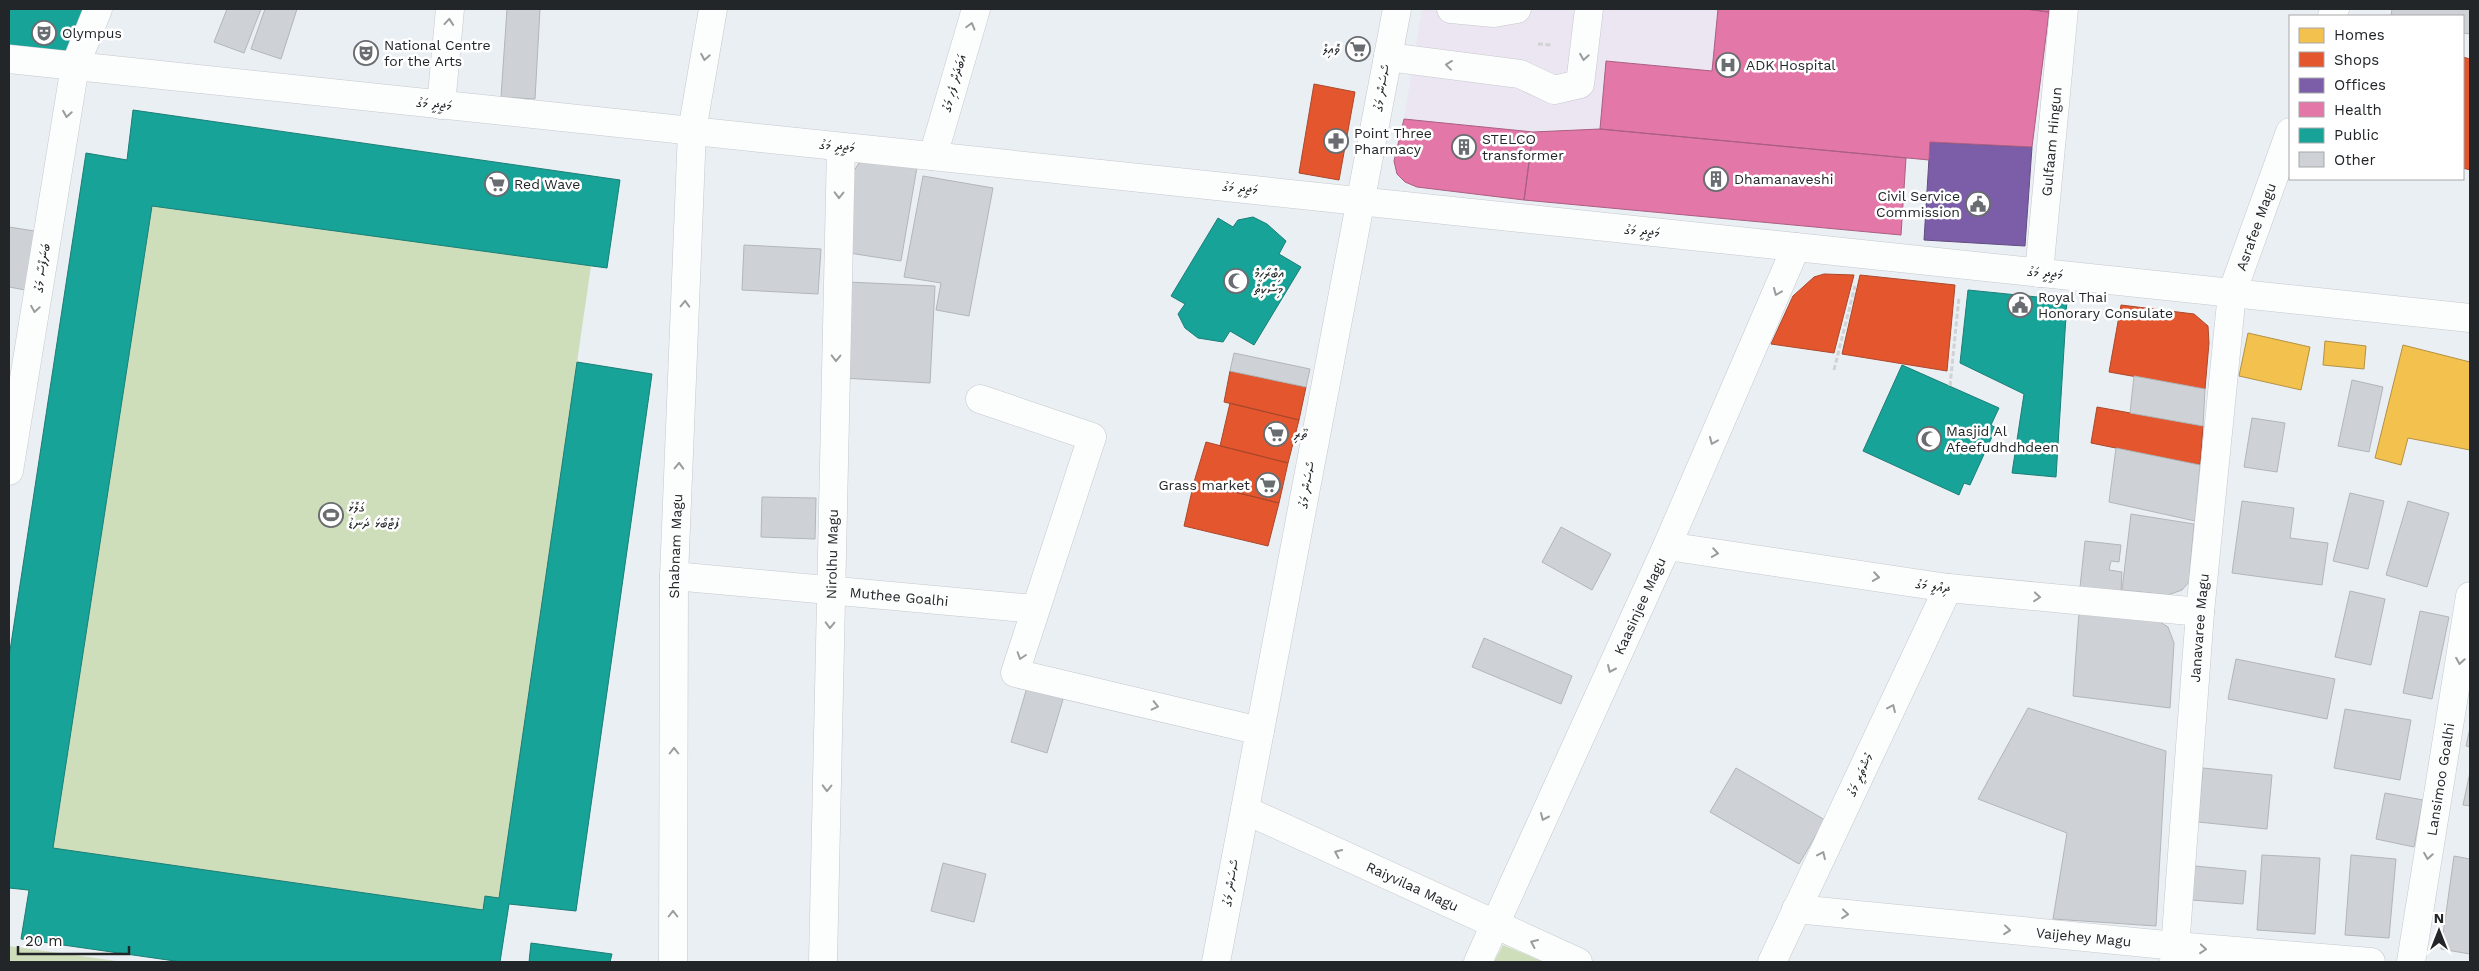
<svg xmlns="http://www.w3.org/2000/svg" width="2479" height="971" font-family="'Work Sans','Noto Sans Thaana',sans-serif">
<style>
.medical{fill:#ece6f2}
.green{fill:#cfdeba}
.homes{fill:#f2c14e;stroke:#b49243}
.shops{fill:#e4572e;stroke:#aa482c}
.offices{fill:#7b5ea7;stroke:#614d81}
.health{fill:#e377a8;stroke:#a95f82}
.public{fill:#17a398;stroke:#1b7e77}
.building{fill:#ced2d6;stroke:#b2b6b9}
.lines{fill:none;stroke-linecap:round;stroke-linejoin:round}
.minor-casing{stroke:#c5c8cc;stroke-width:29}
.path{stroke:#d0d2d4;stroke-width:3;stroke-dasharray:5 2.5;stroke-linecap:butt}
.minor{stroke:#fcfdfd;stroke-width:28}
.oneway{stroke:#9a9c9e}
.labels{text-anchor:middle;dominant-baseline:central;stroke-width:5;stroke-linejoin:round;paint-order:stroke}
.poi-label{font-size:14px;fill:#232629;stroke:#fff;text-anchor:start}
.street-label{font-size:14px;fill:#232629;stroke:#fff}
</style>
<rect width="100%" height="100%" fill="#eaeff4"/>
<path class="medical" d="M1422,9h603l24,3 -17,135 -102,-5 -1,18 -396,-28 -129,-13z"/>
<path class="green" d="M133,110l487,70 -13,88 -16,-2 -14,96 75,12 -76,537 -67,-7 -9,58h-318l-161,-23 8,-48 -20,-3v-231l77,-504 41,7z
M1503,945l41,17h-50z
M9,946l115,16h-115z"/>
<path class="homes" d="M2248,333l62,14 -9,43 -62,-14z
M2325,341l41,5 -2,23 -41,-4z
M2403,345l67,17v88l-62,-12 -7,27 -26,-7z"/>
<path class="shops" d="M2463,57l7,2v111l-7,-2z
M1314,84l41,8 -16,88 -40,-7z
M1824,274l30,1 -20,78 -63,-9 22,-48 21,-19z
M1860,275l95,10 -8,86 -105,-17z
M2121,305l73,9 14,12 1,17 -4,46 -96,-17z
M1230,371l76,16 -7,33 -75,-18z
M1230,403l69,17 -11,43 -68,-17z
M2097,407l106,19 -3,39 -109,-22z
M1206,442l82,21 -9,40 -85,-21z
M1194,482l85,21 -11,43 -84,-20z"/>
<path class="offices" d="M1930,142l102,5 -7,99 -101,-6z"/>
<path class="health" d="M1718,9h307l24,3 -17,135 -102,-5 -1,18 -329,-31 6,-68 106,10z
M2025,9h24v3z
M1404,119l129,13 -9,68 -107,-13 -12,-5 -8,-8 -3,-13z
M1600,129l306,29 -5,77 -377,-35 9,-68z"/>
<path class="public" d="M9,9h81l-22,55 -59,-6z
M133,110l487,70 -13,88 -455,-62 -99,642 430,62 2,-14 14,2 78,-536 75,12 -76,537 -67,-7 -9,58h-318l-161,-23 8,-49 -20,-2v-231l77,-504 41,7z
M1253,217l14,7 19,17 -7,13 22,13 -47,78 -24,-14 -7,11 -25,-4 -13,-10 -7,-14 7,-10 -14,-8 47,-78 15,9 5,-7z
M1968,290l99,10 -11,177 -44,-4 12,-79 -64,-31z
M1902,365l97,43 -8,17 5,3 -26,57 -6,-2 -5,12 -96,-44z
M531,943l81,11 -2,8h-81z"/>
<path class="building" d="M227,9h34l-17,44 -30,-11z
M265,9h32l-16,50 -30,-10z
M507,9h33l-5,90 -34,-2z
M2392,9h78v25l-7,-1v-17h-72z
M872,160l45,7 -16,94 -52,-8 3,-79 7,-11z
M923,176l70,12 -24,128 -33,-6 5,-27 -37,-6z
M9,227l32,5 -10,59 -22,-4z
M744,245l77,4 -3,45 -76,-4z
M848,282l87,4 -5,97 -88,-5z
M1234,353l76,16 -4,18 -76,-16z
M2134,376l71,13 -2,37 -73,-13z
M2352,380l31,7 -14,65 -31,-6z
M2252,418l33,5 -8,49 -33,-5z
M2116,448l84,17 -5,56 -86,-19z
M2350,493l34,8 -16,68 -35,-8z
M762,497l54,1 -1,41 -54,-2z
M2242,501l52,7 -4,30 38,5 -6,42 -90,-12z
M2408,501l41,12 -22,74 -41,-12z
M2131,514l63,10 -5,58 -7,8 -14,5 -46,-5z
M1561,527l50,27 -19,36 -50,-28z
M2085,541l36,4 -2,17 -8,-1 -2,9 13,2 -1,19 -41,-4z
M2350,591l35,8 -14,66 -36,-8z
M2420,611l29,6 -17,82 -29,-6z
M2079,612l81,10 8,5 6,16 -4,65 -97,-12z
M1484,638l88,38 -11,28 -89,-37z
M2236,659l99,20 -8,40 -99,-20z
M1028,684l36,12 -17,57 -36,-11z
M2028,708l138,43 -10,175 -103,-7 14,-86 -89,-34z
M2345,709l66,11 -11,60 -66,-12z
M2470,728v19l-4,-1z
M1736,768l89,52 -26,44 -89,-52z
M2203,768l69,7 -5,54 -69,-7z
M2470,772v34l-7,-1z
M2385,793l38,7 -9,47 -38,-8z
M2262,855l58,3 -5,76 -58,-4z
M2351,855l45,4 -7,79 -44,-3z
M2454,856l16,3v95l-29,-5z
M943,863l43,11 -12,48 -43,-11z
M2195,866l51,5 -3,33 -51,-4z"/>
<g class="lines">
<defs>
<g id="minor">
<path d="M1451,9l43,4 23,-4"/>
<path d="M2332,16l3,-7"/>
<path d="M1388,57l132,17 34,16 26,-6 9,-75"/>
<path d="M9,59l2461,259"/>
<path d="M441,105l9,-96"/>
<path d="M933,156l43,-147"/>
<path id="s1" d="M2039,273l25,-264"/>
<path d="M980,399l112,38 -77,236 245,58"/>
<path d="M9,471l66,-405 23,-57"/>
<path d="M1667,546l281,42 252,24"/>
<path id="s2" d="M674,576l361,33"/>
<path id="s3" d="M1245,810l333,152"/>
<path id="s4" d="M1796,909l380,37 195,16"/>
<path id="s5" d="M673,962l1,-386 18,-445 21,-122"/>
<path id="s6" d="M823,962l18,-815"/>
<path d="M1216,962l181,-953"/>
<path id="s7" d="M1478,962l189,-416 129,-299"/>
<path d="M1772,962l176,-374"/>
<path id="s8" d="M2174,962l26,-350 32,-319 58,-161"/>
<path id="s9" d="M2411,962l59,-366"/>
</g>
</defs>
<use href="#minor" class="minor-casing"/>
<path class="path" d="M1538,44l14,1
M1834,370l21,-84
M1950,386l9,-89"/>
<use href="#minor" class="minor"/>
</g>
<defs><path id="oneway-chevron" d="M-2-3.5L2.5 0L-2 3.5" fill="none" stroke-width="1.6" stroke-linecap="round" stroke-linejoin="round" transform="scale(1.25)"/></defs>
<g class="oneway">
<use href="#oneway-chevron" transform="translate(449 22) rotate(-85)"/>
<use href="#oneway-chevron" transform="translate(971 26) rotate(-74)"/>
<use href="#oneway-chevron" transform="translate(705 57) rotate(100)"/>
<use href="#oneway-chevron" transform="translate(1584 57) rotate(99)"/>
<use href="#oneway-chevron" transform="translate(1449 65) rotate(-173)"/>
<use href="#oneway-chevron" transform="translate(67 114) rotate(99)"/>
<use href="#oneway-chevron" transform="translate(839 195) rotate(91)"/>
<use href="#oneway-chevron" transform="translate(1777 292) rotate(113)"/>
<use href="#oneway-chevron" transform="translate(685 304) rotate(-88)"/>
<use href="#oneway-chevron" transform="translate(35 309) rotate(99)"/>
<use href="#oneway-chevron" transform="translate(836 358) rotate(91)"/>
<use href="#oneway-chevron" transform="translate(1713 441) rotate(113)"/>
<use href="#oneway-chevron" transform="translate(679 466) rotate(-88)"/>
<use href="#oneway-chevron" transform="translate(1715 553) rotate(9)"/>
<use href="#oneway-chevron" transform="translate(1876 577) rotate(9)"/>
<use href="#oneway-chevron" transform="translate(2037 597) rotate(5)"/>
<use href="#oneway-chevron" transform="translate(830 625) rotate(91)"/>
<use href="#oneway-chevron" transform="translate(1021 656) rotate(108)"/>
<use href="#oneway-chevron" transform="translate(2460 661) rotate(99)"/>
<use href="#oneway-chevron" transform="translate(1611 669) rotate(114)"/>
<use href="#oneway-chevron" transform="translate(1155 706) rotate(13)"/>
<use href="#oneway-chevron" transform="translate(1892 708) rotate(-65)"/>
<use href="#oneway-chevron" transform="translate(674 751) rotate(-90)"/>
<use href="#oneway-chevron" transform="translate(827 788) rotate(91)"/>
<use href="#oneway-chevron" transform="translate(1544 817) rotate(114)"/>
<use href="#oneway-chevron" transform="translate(1338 853) rotate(-155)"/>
<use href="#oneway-chevron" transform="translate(1822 855) rotate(-65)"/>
<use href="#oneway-chevron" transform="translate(2428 856) rotate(99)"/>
<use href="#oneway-chevron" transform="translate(673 914) rotate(-90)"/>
<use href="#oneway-chevron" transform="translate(1845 914) rotate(6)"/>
<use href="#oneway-chevron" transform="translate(2007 930) rotate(6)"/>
<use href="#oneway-chevron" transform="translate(1534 943) rotate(-156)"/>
<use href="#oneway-chevron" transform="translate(2203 949) rotate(5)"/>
</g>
<defs>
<symbol id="theatre-ring" viewBox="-11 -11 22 22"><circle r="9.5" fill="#fff" stroke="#696c70" stroke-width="1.5"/><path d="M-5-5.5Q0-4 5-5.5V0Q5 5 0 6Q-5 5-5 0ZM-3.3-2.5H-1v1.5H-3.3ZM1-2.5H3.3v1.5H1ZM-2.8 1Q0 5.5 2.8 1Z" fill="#696c70"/></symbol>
<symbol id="supermarket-ring" viewBox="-11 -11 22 22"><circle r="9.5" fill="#fff" stroke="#696c70" stroke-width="1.5"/><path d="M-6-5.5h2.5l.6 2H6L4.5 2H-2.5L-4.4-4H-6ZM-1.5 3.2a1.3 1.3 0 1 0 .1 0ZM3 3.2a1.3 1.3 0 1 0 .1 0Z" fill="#696c70"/></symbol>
<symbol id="hospital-ring" viewBox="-11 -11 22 22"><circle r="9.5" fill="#fff" stroke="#696c70" stroke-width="1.5"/><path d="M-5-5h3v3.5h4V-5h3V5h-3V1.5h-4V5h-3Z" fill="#696c70"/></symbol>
<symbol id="pharmacy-ring" viewBox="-11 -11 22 22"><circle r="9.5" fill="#fff" stroke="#696c70" stroke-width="1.5"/><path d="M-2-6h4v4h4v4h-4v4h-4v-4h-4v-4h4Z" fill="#696c70"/></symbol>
<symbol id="building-ring" viewBox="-11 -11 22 22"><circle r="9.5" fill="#fff" stroke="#696c70" stroke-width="1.5"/><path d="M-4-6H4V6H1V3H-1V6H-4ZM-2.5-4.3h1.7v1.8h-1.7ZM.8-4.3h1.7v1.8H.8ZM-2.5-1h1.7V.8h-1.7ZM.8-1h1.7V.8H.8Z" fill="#696c70"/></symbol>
<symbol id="civic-ring" viewBox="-11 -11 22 22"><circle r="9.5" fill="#fff" stroke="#696c70" stroke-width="1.5"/><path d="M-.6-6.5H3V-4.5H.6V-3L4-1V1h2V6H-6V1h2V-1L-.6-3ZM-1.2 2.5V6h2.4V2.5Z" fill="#696c70"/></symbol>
<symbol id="mosque-ring" viewBox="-11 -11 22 22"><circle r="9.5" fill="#fff" stroke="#696c70" stroke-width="1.5"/><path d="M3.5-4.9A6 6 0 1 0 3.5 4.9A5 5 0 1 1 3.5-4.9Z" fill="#696c70"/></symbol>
<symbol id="stadium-ring" viewBox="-11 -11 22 22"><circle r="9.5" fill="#fff" stroke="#696c70" stroke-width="1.5"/><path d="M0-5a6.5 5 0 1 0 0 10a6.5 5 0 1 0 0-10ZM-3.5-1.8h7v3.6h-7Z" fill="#696c70"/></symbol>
</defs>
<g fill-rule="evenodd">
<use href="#theatre-ring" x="30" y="19" width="28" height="28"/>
<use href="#supermarket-ring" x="1344" y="35" width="28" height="28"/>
<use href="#theatre-ring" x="352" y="39" width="28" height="28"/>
<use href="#hospital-ring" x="1714" y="51" width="28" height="28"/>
<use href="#pharmacy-ring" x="1322" y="127" width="28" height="28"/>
<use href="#building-ring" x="1450" y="133" width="28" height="28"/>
<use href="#building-ring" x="1702" y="165" width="28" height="28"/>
<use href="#supermarket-ring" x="483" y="170" width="28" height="28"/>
<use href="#civic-ring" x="1964" y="190" width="28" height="28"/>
<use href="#mosque-ring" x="1222" y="267" width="28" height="28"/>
<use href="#civic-ring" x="2006" y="291" width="28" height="28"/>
<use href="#supermarket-ring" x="1262" y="420" width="28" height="28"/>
<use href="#mosque-ring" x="1915" y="425" width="28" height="28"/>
<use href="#supermarket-ring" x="1254" y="471" width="28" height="28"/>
<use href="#stadium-ring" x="317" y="501" width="28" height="28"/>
</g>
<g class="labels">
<g class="poi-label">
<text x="62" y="33">Olympus</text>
<text x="384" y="45">National Centre<tspan x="384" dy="16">for the Arts</tspan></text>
<text x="1340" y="49" text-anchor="end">ވޮއިލް</text>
<text x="1746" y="65">ADK Hospital</text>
<text x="1354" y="133">Point Three<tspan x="1354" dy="16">Pharmacy</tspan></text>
<text x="1482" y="139">STELCO<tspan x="1482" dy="16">transformer</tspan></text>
<text x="1734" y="179">Dhamanaveshi</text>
<text x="514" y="184">Red Wave</text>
<text x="1960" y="196" text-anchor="end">Civil Service<tspan x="1960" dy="16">Commission</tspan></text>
<text x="1254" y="273">އިބްރާހީމް<tspan x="1254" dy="16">މިސްކިތް</tspan></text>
<text x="2038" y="297">Royal Thai<tspan x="2038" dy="16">Honorary Consulate</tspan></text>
<text x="1946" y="431">Masjid Al<tspan x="1946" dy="16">Afeefudhdhdeen</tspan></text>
<text x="1294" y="434">ތޫރި</text>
<text x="1250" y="485" text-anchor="end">Grass market</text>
<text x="348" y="507">ގަލޮޅު<tspan x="348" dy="16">ފުޓްބޯޅަ ދަނޑު</tspan></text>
</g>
<g class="street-label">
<text transform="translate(954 83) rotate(-74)">އަބަދަށް ފެހި މަގު</text>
<text transform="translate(1382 88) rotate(-79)">ސޯސަން މަގު</text>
<text transform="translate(434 104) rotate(6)">މަޖީދީ މަގު</text>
<text stroke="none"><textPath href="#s1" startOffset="132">Gulfaam Hingun</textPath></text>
<text transform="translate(837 146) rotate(6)">މަޖީދީ މަގު</text>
<text transform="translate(1240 188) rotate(6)">މަޖީދީ މަގު</text>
<text stroke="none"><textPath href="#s8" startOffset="742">Asrafee Magu</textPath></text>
<text transform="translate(1642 231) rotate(6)">މަޖީދީ މަގު</text>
<text transform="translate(42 268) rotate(-81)">ބަނަފްސާ މަގު</text>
<text transform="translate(2045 273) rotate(6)">މަޖީދީ މަގު</text>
<text transform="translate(1307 485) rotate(-79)">ސޯސަން މަގު</text>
<text stroke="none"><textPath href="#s5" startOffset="416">Shabnam Magu</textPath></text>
<text stroke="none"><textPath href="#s6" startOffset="408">Nirolhu Magu</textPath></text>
<text transform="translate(1933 586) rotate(8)">ދިއްލީ މަގު</text>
<text stroke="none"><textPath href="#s2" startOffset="226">Muthee Goalhi</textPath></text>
<text stroke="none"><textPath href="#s7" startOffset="391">Kaasinjee Magu</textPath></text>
<text stroke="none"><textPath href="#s8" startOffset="335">Janavaree Magu</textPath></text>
<text transform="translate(1860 775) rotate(-65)">މުޝްތަރީ މަގު</text>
<text stroke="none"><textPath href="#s9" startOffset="185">Lansimoo Goalhi</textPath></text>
<text transform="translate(1231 883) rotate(-79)">ސޯސަން މަގު</text>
<text stroke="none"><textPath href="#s3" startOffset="184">Raiyvilaa Magu</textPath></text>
<text stroke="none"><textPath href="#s4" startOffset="289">Vaijehey Magu</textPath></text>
</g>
</g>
<rect width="2479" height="971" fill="none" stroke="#232629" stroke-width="20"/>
<rect x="2289" y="15" width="175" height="165" fill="#ffffff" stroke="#a7a8a9"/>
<rect x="2299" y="28" width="25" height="15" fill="#f2c14e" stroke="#a7a8a9"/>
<text x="2334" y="40" font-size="15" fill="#232629">Homes</text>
<rect x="2299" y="52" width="25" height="15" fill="#e4572e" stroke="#a7a8a9"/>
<text x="2334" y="65" font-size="15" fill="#232629">Shops</text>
<rect x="2299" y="78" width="25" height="15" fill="#7b5ea7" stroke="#a7a8a9"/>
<text x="2334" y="90" font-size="15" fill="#232629">Offices</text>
<rect x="2299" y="102" width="25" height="15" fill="#e377a8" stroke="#a7a8a9"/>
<text x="2334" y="115" font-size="15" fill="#232629">Health</text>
<rect x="2299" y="128" width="25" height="15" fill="#17a398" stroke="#a7a8a9"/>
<text x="2334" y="140" font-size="15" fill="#232629">Public</text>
<rect x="2299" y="152" width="25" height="15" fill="#ced2d6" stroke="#a7a8a9"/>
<text x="2334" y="165" font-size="15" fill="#232629">Other</text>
<g transform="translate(2439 931)" stroke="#ffffff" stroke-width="4" paint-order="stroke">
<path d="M0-4L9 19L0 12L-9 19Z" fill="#232629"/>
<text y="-8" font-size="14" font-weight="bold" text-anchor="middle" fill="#232629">N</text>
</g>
<path d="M18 946v8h111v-8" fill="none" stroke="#232629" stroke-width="2.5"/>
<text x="25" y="946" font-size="15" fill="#232629" stroke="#ffffff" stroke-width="4" paint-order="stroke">20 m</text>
</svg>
